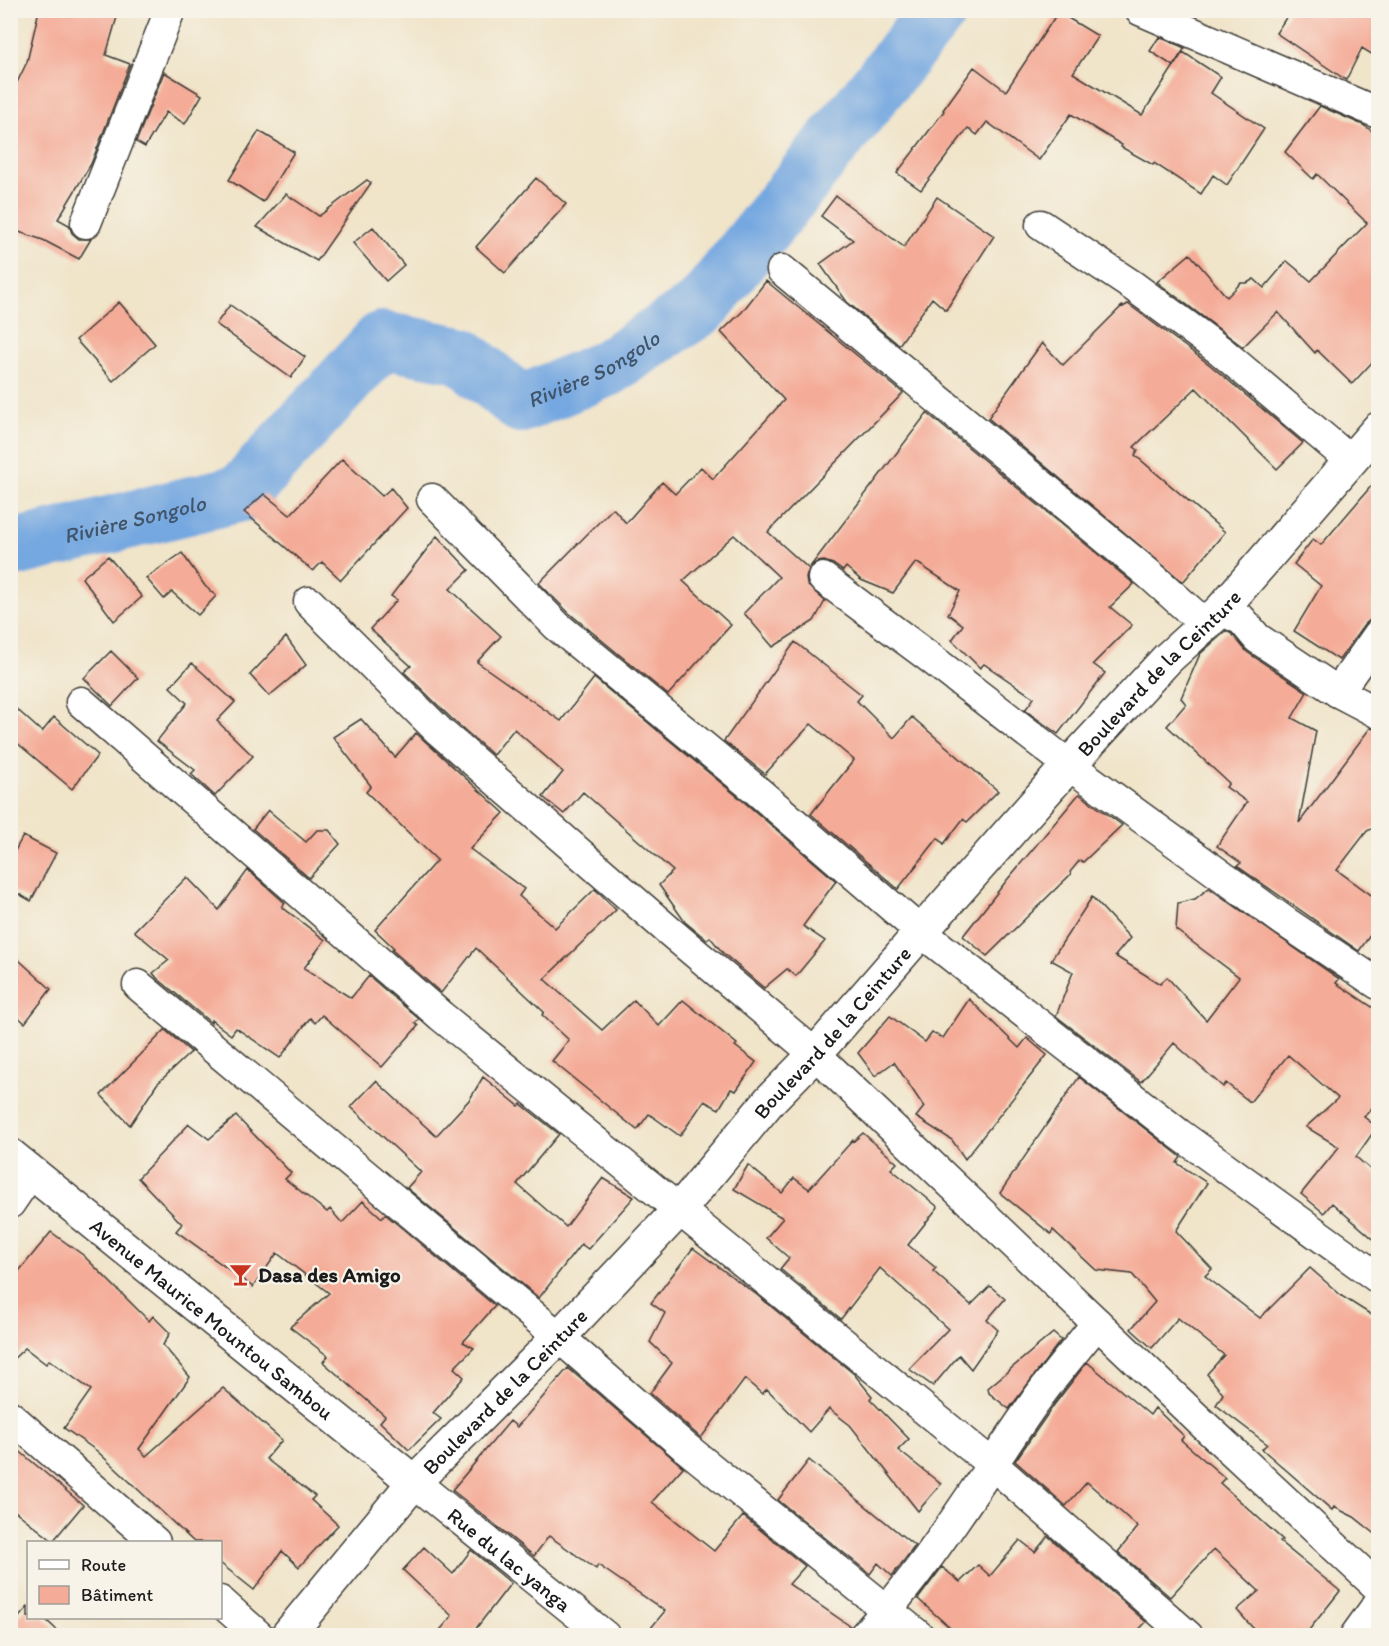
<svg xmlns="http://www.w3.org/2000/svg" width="1389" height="1646" font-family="Itim,sans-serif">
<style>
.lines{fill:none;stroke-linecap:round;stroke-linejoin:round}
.river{stroke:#75a7e0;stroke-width:58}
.building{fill:#f4ab97}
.minor-casing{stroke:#3c3a36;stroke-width:33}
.tertiary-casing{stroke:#3c3a36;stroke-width:36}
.minor{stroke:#fff;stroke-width:30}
.tertiary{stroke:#fff;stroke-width:33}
.labels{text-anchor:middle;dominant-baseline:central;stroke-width:4.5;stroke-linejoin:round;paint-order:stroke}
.street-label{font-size:21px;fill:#1c1c1c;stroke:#f7f3e8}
.poi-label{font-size:21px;font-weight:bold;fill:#1c1c1c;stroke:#f7f3e8;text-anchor:start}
.water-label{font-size:22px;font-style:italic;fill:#40546a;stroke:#f7f3e8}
</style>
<rect width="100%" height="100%" fill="#f7f3e8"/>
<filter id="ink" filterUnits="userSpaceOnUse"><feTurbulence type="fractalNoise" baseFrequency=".0167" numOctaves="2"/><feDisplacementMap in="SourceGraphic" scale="12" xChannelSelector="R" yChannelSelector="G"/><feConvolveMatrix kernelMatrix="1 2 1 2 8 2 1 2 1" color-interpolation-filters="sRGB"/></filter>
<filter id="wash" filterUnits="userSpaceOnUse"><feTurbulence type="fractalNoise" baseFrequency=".008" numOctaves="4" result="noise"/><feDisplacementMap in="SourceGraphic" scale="24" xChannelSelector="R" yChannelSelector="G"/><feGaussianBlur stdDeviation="1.35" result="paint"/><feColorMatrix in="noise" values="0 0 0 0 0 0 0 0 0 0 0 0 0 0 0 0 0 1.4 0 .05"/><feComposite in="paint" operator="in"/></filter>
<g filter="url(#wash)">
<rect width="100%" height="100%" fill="#f0e4c9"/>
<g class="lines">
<path class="river" id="s1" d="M10,549l231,-56 141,-153 79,15 60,49 86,-36 94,-61 238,-297"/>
</g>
<g id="blocks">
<path class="building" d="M39,10h80l-13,45 24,9 -39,100 -33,55 11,6 3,8 7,6h12l-12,20 -36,-19 -33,-11v-132l17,-35z
M1291,10h87v48l-16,-10 -16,32 -70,-47z
M1058,12l40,24 -25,37 69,42 41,-63 38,25 -10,16 53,36 -37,56 -14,-10 -12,19 -47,-31 -1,2 -32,-18 1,-2 -51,-31 -32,46 -52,-38 -10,13 -9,-7 -47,62 -24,-17 47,-62 -1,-1 31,-43 32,24z
M1159,37l26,11 -12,18 -23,-15z
M164,72l38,23 -17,29 -19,-12 -21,35 -9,-5z
M1320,106l43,19 15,10v221l-26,28 -35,-34 -2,3 -37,-41 -35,35 -86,-65 33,-28 37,43 14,-14h6l7,-4 10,9 23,-27 24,20 56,-58 -50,-49 -4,5 -28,-27z
M259,131l35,21 -31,50 -34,-22z
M536,178l30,26 -61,69 -29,-26z
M367,180l4,3 -54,78 -60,-34 29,-33 33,22z
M836,196l68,51 33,-50 57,39 -48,74 -14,-12 -33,47 -52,-43 -27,-38 33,-24 -32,-24z
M373,227l31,38 -18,16 -33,-38z
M766,281l137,112 -135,139 41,37 -3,8 1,8 18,16 -11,20 -41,26 -29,-34 35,-36 -45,-42 -51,46 48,44 -63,70 -99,-82 -30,-30 74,-75 13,15 36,-41 13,12 26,-27 12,12 71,-79 -63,-68 21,-20z
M119,302l36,42 -42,37 -37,-41z
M1128,304l82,61 93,78 -26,26 -81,-81 -62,59 4,3 -3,5 90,77 -42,50 -195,-164 54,-75 21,22 59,-59 1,1z
M230,305l75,52 -14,21 -75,-54z
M927,413l207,171 -24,23 22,18 -39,39 12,9 -47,61 -33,-24 9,-12 -50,-34 -4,4 -28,-28 11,-15 -15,-11 12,-23 -44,-29 -23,31 -32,-13 -15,-13 -3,4 -10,-7 -9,-3 -7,1 -7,5z
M342,459l40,37 9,-8 16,20 -66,72 -19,-18 -9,9 -69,-59 20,-18 26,21z
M1378,478v140l-8,2 -6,5 -25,35 -45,-29 27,-45 -27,-22 19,-25 8,6z
M437,536l32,34 -19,19 51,47 -24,26 84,59 33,-43 149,123 93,80 -33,45 22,15 -29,35 -9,-7 -23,19 -41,-35 -13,-16 -3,3 -22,-18 -26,-37 14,-14 -90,-79 -19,22 -21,-17 20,-25 -49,-43 -21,26 -42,-37 -47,-46 7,-6 -41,-37 27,-29 -6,-4z
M182,553l23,33 11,10 -18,19 -26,-23 -8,7 -18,-21z
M108,556l34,41 -28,24 -32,-43z
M1226,631l6,3 15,18 60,40 -15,26 24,13 -17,92 71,-95 8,2v96l-11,5 -30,39 41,30v24l-19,27 -122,-85 4,-3 -24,-17 30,-44 -21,-15 3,-4 -62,-57 19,-22 -5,-6 19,-44z
M286,637l20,28 -37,31 -19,-21z
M795,642l67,53 -5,6 37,37 18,-21 86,74 -31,31 -4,-3 -19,25 -6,-6 -40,51 -87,-75 43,-54 -43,-36 -46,50 -41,-33z
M111,651l27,27 -26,28 -28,-28z
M192,663l43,39 -18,19 36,35 -38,40 -24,-22 4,-4 -38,-29 30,-38 -17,-16z
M10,703l32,29 12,-15 44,38 -26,34 -62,-52z
M361,719l34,38 21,-24 88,80 -34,36 54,40 -5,7 36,32 40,-39 21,21 -72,69 58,51 32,-30 25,26 24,-26 54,44 -2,2 21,16 -20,29 -5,-2 -12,20 -15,-8 -24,35 -31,-22 -12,16 -85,-69 17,-21 -27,-25 2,-3 -68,-64 -35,45 -49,-43 2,-2 -19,-18 62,-70 -71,-68 5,-6 -38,-49z
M1079,794l43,31 -39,37 -3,-2 -10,12 1,2 -84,82 -24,-20 44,-56z
M268,810l38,32 11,-12h12l11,14 -31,34 -56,-49z
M23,836l33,17 -25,48 -21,-12v-29z
M248,870l37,33 -3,4 43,33 -21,28 47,30 18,-22 50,43 -4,4 3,3 -36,41 -60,-52 -7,8 -5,-5 -30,40 -44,-30 -5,7 -20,-15v3l-54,-45 -4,-5 16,-13 -35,-29 53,-54 32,33z
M1209,888l130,91 -3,4 42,28v90l-14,16 13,10 -21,30 22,19v67l-46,-40 -8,10 -23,-19 38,-47 -33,-20 32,-29 -50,-43 -38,47 -24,-19 -3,4 -49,-44 -33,39 -85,-66 17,-44 -22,-12 41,-63 38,41 -15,18 45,28 7,-7 39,43 33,-43 -63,-47 2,-27 17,-4z
M10,952l41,37 -26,34 -15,-13z
M969,999l50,49 8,-10 20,17 -82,104 -13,-19 -36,-23 8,-10 -30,-45 -19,14 -17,-23 32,-37 35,26 7,-9 11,5z
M165,1030l26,22 -34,32 -27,41 -29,-30z
M483,1077l36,29 2,-2 38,30 -42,50 49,43 37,-49 31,19 -46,52 -7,-5 -42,54 -132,-110 14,-16 -70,-65 25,-26 60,55 34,-37z
M1079,1077l102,80 -4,6 30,20 -31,48 36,38 -7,7 55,42 50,-50 33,29 35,22v217l-24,-19 -20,-10 -2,3 -70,-61 5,-5 -51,-39 7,-11 -16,-20 17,-19 -46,-37 -26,30 -21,-19 24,-27 -23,-28 -36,-4 -43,-40 -2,4 -51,-41z
M236,1116l55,57 -6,6 42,33 3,-3 12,14 21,-22 19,17 3,-4 110,92 -32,36 11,6 -20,20 10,9 -31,36 8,6 -32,31 -29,-28 5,-6 -62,-54 5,-6 -38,-29 39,-34 -52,-40 -24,34 -77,-56 6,-7 -44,-46 51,-54 20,15z
M863,1133l34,30 -6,6 47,38 -30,38 28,23 -3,3 38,34 19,-19 15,13 -18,21 11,10 -27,39 -12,-14 -26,31 -24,-17 39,-40 -68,-61 -39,51 -61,-50 9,-11 -23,-20 17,-20 -49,-29 14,-24 34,28 12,-15 15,11 44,-49 1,1z
M51,1232l32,23 66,66 4,-5 17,17 -7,12 27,32 -51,72 7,7 77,-68 59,52 -16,19 49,37 -4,4 27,25 -39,42 -17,-16 -28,39 -34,-27v-21h-26l-97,-91 -33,-23 27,-38 -42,-30 -3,4 -21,-16 -15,14v-80z
M693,1248l64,47 97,79 18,22 -2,3 39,40 -11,11 43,34 -23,27 -68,-86 -21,-16 -20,23 -42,-43 -5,5 -17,-15 -44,59 -51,-45 22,-30 -22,-21 15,-29 -14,-10z
M1053,1333l8,7 -52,69 -20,-16 -1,-5z
M1087,1362l63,53 5,-7 29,28 -3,4 44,38 -5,5 63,57 -3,2 60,49 -35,44h-46l-22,-25 22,-19 -45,-42 -44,48 -52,-45 20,-25 -51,-45 -21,24 -51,-45 39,-56z
M568,1368l115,99 -31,35 62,49 29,-35 62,50 -16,18 61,42 -3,9h-202l20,-24 -67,-46 -2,4 -47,-33 -15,20 -82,-66 58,-69 7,6z
M10,1443l73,62 -30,36 -43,-34z
M809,1460l106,86 -23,30 -14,-13 -8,11 -92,-74z
M1048,1536l98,86 -12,13h-176l-40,-36 24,-32 18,15 18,-17 12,11 30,-36 15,12z
M424,1547l29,27 18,-24 40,33 -40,52h-35l16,-19 -49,-46z
M28,1607v10h15l19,18h-52v-8z"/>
</g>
</g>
<g filter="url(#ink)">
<use href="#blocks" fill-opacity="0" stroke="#3c3a36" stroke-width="1.5"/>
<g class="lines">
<defs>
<g id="minor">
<path d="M1140,10l238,103"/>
<path d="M86,223l84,-213"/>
<path d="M1041,225l92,61 88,65 130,110"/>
<path d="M782,270l368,305 56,50"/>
<path d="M432,499l125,127 197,162 167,144 258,202 199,144"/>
<path d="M823,578l106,79 140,108 215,156 94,63"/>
<path d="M309,602l130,129 229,199 147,124 389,371 174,162"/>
<path d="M1221,610l21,10 15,18 81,54 40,21"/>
<path d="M1338,692l40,-57"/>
<path d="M81,702l360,314 552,449 195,171"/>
<path d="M138,985l421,352 126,110 234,189"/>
<path d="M10,1203l21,-31"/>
<path d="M10,1416l145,126"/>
<path id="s2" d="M414,1482l191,154"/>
<path d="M220,1601l39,35"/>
<path d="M864,1636c65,-70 114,-153 168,-230 20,-29 44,-56 65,-83"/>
<path d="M1355,1636l23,-32"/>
</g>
<g id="tertiary">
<path id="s3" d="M10,1155l404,327"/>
<path id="s4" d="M287,1636l127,-154 145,-145 120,-127 91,-110 45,-46 106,-122 148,-167 98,-106 54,-49 157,-181"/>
</g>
</defs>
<use href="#minor" class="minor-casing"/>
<use href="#tertiary" class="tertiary-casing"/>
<use href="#minor" class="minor"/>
<use href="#tertiary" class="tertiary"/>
</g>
</g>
<defs>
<symbol id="bar-bare" viewBox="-9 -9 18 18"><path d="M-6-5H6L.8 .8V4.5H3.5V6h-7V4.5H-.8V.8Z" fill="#c8321e" stroke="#f7f3e8" stroke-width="2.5" paint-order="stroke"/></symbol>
</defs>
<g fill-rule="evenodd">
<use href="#bar-bare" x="224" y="1258" width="33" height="33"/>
</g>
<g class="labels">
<g class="street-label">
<text stroke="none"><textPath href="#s4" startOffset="1300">Boulevard de la Ceinture</textPath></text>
<text stroke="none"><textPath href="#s4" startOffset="814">Boulevard de la Ceinture</textPath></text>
<text stroke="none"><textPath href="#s3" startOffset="260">Avenue Maurice Mountou Sambou</textPath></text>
<text stroke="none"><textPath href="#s4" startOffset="328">Boulevard de la Ceinture</textPath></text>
<text stroke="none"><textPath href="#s2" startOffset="123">Rue du lac yanga</textPath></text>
</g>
<g class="poi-label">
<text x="258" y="1274">Dasa des Amigo</text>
</g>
<g class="water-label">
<text stroke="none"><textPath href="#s1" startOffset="684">Rivière Songolo</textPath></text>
<text stroke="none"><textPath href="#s1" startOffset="128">Rivière Songolo</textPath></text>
</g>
</g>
<rect width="1389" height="1646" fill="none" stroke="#f7f3e8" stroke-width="36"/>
<rect x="27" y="1541" width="195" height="78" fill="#f7f3e8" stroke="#9f9d96" stroke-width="1.5"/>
<rect x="39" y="1560" width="30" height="9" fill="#ffffff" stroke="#9f9d96" stroke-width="1.5"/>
<text x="81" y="1571" font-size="18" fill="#1c1c1c">Route</text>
<rect x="39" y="1586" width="30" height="18" fill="#f4ab97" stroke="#9f9d96" stroke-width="1.5"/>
<text x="81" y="1601" font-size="18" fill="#1c1c1c">Bâtiment</text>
</svg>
